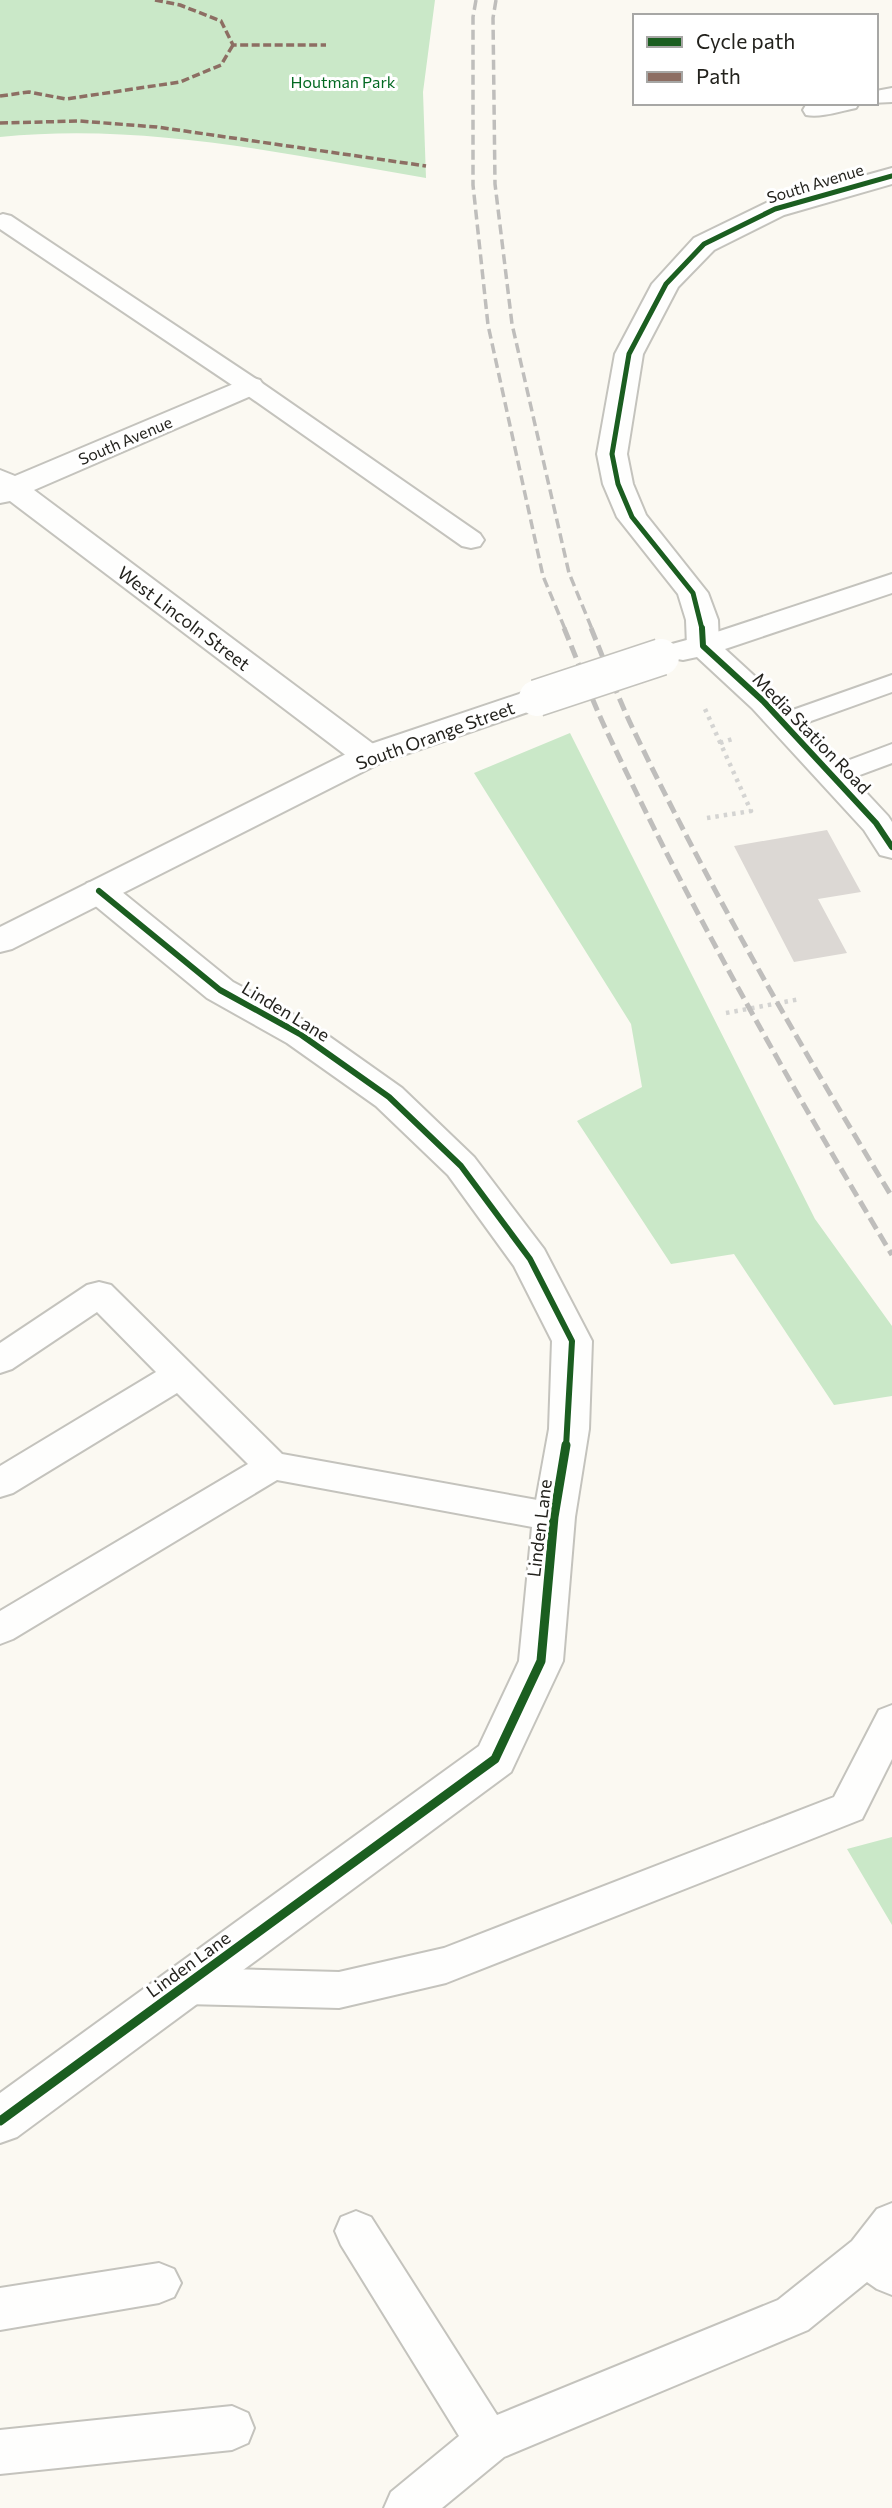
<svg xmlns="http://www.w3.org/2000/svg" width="892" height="2508" font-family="Commissioner,sans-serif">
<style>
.green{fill:#cae8c8}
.building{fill:#dcd8d4}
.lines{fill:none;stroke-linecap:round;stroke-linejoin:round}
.lane-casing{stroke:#c4c3bd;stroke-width:4}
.street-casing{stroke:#c4c3bd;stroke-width:4}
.secondary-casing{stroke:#c4c3bd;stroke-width:4}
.path{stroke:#d4d4d2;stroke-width:4.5;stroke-dasharray:3.5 5;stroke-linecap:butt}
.lane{fill:#fefefd;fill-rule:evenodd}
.street{fill:#fefefd;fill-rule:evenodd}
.secondary{fill:#fefefd;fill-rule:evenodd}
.rail-far1{stroke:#bfbebc;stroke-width:3.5;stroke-dasharray:10 5;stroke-linecap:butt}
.rail{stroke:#bfbebc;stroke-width:5;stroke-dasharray:13 6;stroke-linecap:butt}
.secondary-bridge-casing{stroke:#c4c3bd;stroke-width:39;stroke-linecap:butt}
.secondary-bridge{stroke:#fefefd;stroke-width:36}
.quiet{stroke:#8d6e63;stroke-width:3.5;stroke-dasharray:8 3.5;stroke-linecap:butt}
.cycleway-far2-casing{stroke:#fff;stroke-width:9}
.cycleway-far1-casing{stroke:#fff;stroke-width:10}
.cycleway-casing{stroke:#fff;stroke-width:13}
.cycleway-far2{stroke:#1b5e20;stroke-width:5}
.cycleway-far1{stroke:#1b5e20;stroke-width:6}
.cycleway{stroke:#1b5e20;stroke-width:9}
.labels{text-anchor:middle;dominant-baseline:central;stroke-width:6;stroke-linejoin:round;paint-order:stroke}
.far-park-label{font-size:16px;fill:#036922;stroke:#fff}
.far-street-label{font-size:16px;fill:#23221d;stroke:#fff}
.street-label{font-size:18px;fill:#23221d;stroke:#fff}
</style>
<rect width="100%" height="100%" fill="#fbf9f2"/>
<path class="green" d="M0,0h435l-12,92 3,86c-140,-24 -283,-56 -426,-41z
M570,733l245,486 77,107v70l-58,9 -100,-151 -63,10 -94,-143 65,-34 -11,-63 -157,-251z
M892,1837v88l-45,-76z"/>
<path class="building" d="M827,830l34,62 -43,7 29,54 -53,9 -60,-116z"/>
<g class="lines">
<defs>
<path id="lane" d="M892,88v14l-21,1h5v-12z
M815,103h44l-3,5c-15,3 -35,10 -50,7l-3,-5 3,-5z
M3,214l8,2 248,165 221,153 4,6 -4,6 -9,2 -9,-2 -221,-155 -241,-162v-14z
M892,675v17l-109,39 -10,-2 -4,-6 4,-6z
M892,744v19l-59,22 -10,-3 -4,-6 4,-6z
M99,1282l12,3 171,169 272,49 13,4 5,10 -5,10 -13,4 -277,-51 -264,159 -13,5v-33l248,-147 -71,-71 -164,100 -13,4v-31l156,-94 -59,-60 -85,57 -12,4v-30l87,-58z
M892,1705v54l-30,60 -416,164 -107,25 -154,-4 -14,-5 -6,-13 6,-13 14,-5 154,4 105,-24 390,-151 45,-87z
M892,2203v92l-15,-6 -10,-7 -59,48 -304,127 -62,51h-58l7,-16 68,-56 -118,-191 -6,-14 6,-14 15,-6 15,6 126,198 281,-115 74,-59 25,-32z
M159,2263l15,6 7,14 -7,14 -15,6 -159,27v-42z
M232,2406l16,7 6,15 -6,15 -16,7 -232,24v-44z"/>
<path id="street" d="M892,168v16l-108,31 -70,35 -36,37 -35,67 -16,100 6,30 13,31 62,78 10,27 1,26 -5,7 -11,2 -11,-2 -5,-7 -1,-26 -8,-26 -61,-77 -14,-33 -6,-30 18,-100 37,-70 42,-46 72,-35z
M250,377l10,3 4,6 -4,6 -226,98 346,259 4,7 -4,7 -12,3 -12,-3 -346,-262 -10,2v-33l15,6z
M99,880l12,3 122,99 80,43 89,63 72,69 70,92 48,92 -3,88 -14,88 -12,144 -52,111 -494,365 -17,6v-50l479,-347 40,-85 14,-144 16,-88 3,-88 -38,-75 -66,-91 -72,-69 -89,-63 -80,-45 -120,-99 -5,-8 5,-8z"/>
<path id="secondary" d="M892,574v19l-167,56 49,45 114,122 4,6v36l-12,-3 -16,-25 -112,-122 -55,-51 -14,3 -11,-2 -5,-7 5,-7 48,-13z
M537,688l11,3 5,7 -5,7 -168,58 -368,186 -12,3v-25l356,-178z"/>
</defs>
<use href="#lane" class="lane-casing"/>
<use href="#street" class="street-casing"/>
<use href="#secondary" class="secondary-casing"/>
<path class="path" d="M705,709l46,102 -44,7
M720,743l16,-5
M726,1013l74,-14"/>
<use href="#lane" class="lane"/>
<use href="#street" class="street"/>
<use href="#secondary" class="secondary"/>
<path class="rail-far1" d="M476,0l-3,17v168l15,140 55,251 22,53
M496,0l-3,18 2,166 17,140 57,249 23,56"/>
<path class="rail" d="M564,628c15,36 28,73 45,108 84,178 182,350 283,519
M591,628c14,34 27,70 43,103 77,160 166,315 258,466"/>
<defs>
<path id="secondary-bridge" d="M537,698l124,-41"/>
</defs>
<use href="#secondary-bridge" class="secondary-bridge-casing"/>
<use href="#secondary-bridge" class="secondary-bridge"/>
<path class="quiet" d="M155,0l25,5 41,16 12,24h93
M0,96l29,-4 37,7 114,-17 41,-17 12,-20
M0,123l79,-2 78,6 269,39"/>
<defs>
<path id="cycleway-far2" d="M702,629l-9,-36 -61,-76 -14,-33 -6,-30 17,-100 37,-70 38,-40 71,-35 117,-33"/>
<path id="cycleway-far1" d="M702,628l1,18 60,55 113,122 16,24
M99,891l121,99 80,44 89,63 72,69 69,93 42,82 -6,106"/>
<path id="cycleway" d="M0,2121l495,-362 46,-98 13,-144 12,-72"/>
</defs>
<use href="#cycleway-far2" class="cycleway-far2-casing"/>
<use href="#cycleway-far1" class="cycleway-far1-casing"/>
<use href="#cycleway" class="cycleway-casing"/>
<use href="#cycleway-far2" class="cycleway-far2"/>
<use href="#cycleway-far1" class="cycleway-far1"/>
<use href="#cycleway" class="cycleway"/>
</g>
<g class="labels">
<g class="far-park-label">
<text x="343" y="81">Houtman Park</text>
</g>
<g class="far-street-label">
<text transform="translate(815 183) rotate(-17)">South Avenue</text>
<text transform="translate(125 440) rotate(-23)">South Avenue</text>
</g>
<g class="street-label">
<text transform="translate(184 618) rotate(37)">West Lincoln Street</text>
<text transform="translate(812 733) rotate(46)">Media Station Road</text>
<text transform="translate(435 735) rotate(-20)">South Orange Street</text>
<text transform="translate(286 1011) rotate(31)">Linden Lane</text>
<text transform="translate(539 1528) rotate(-83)">Linden Lane</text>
<text transform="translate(188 1964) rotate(-36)">Linden Lane</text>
</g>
</g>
<rect x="633" y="14" width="245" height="91" fill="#ffffff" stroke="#a7a7a5" stroke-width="2"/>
<rect x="647" y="37" width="35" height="10" fill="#1b5e20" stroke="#a7a7a5" stroke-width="2"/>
<text x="696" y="49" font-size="21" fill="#23221d">Cycle path</text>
<rect x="647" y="72" width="35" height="10" fill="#8d6e63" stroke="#a7a7a5" stroke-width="2"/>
<text x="696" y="84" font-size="21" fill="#23221d">Path</text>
</svg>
